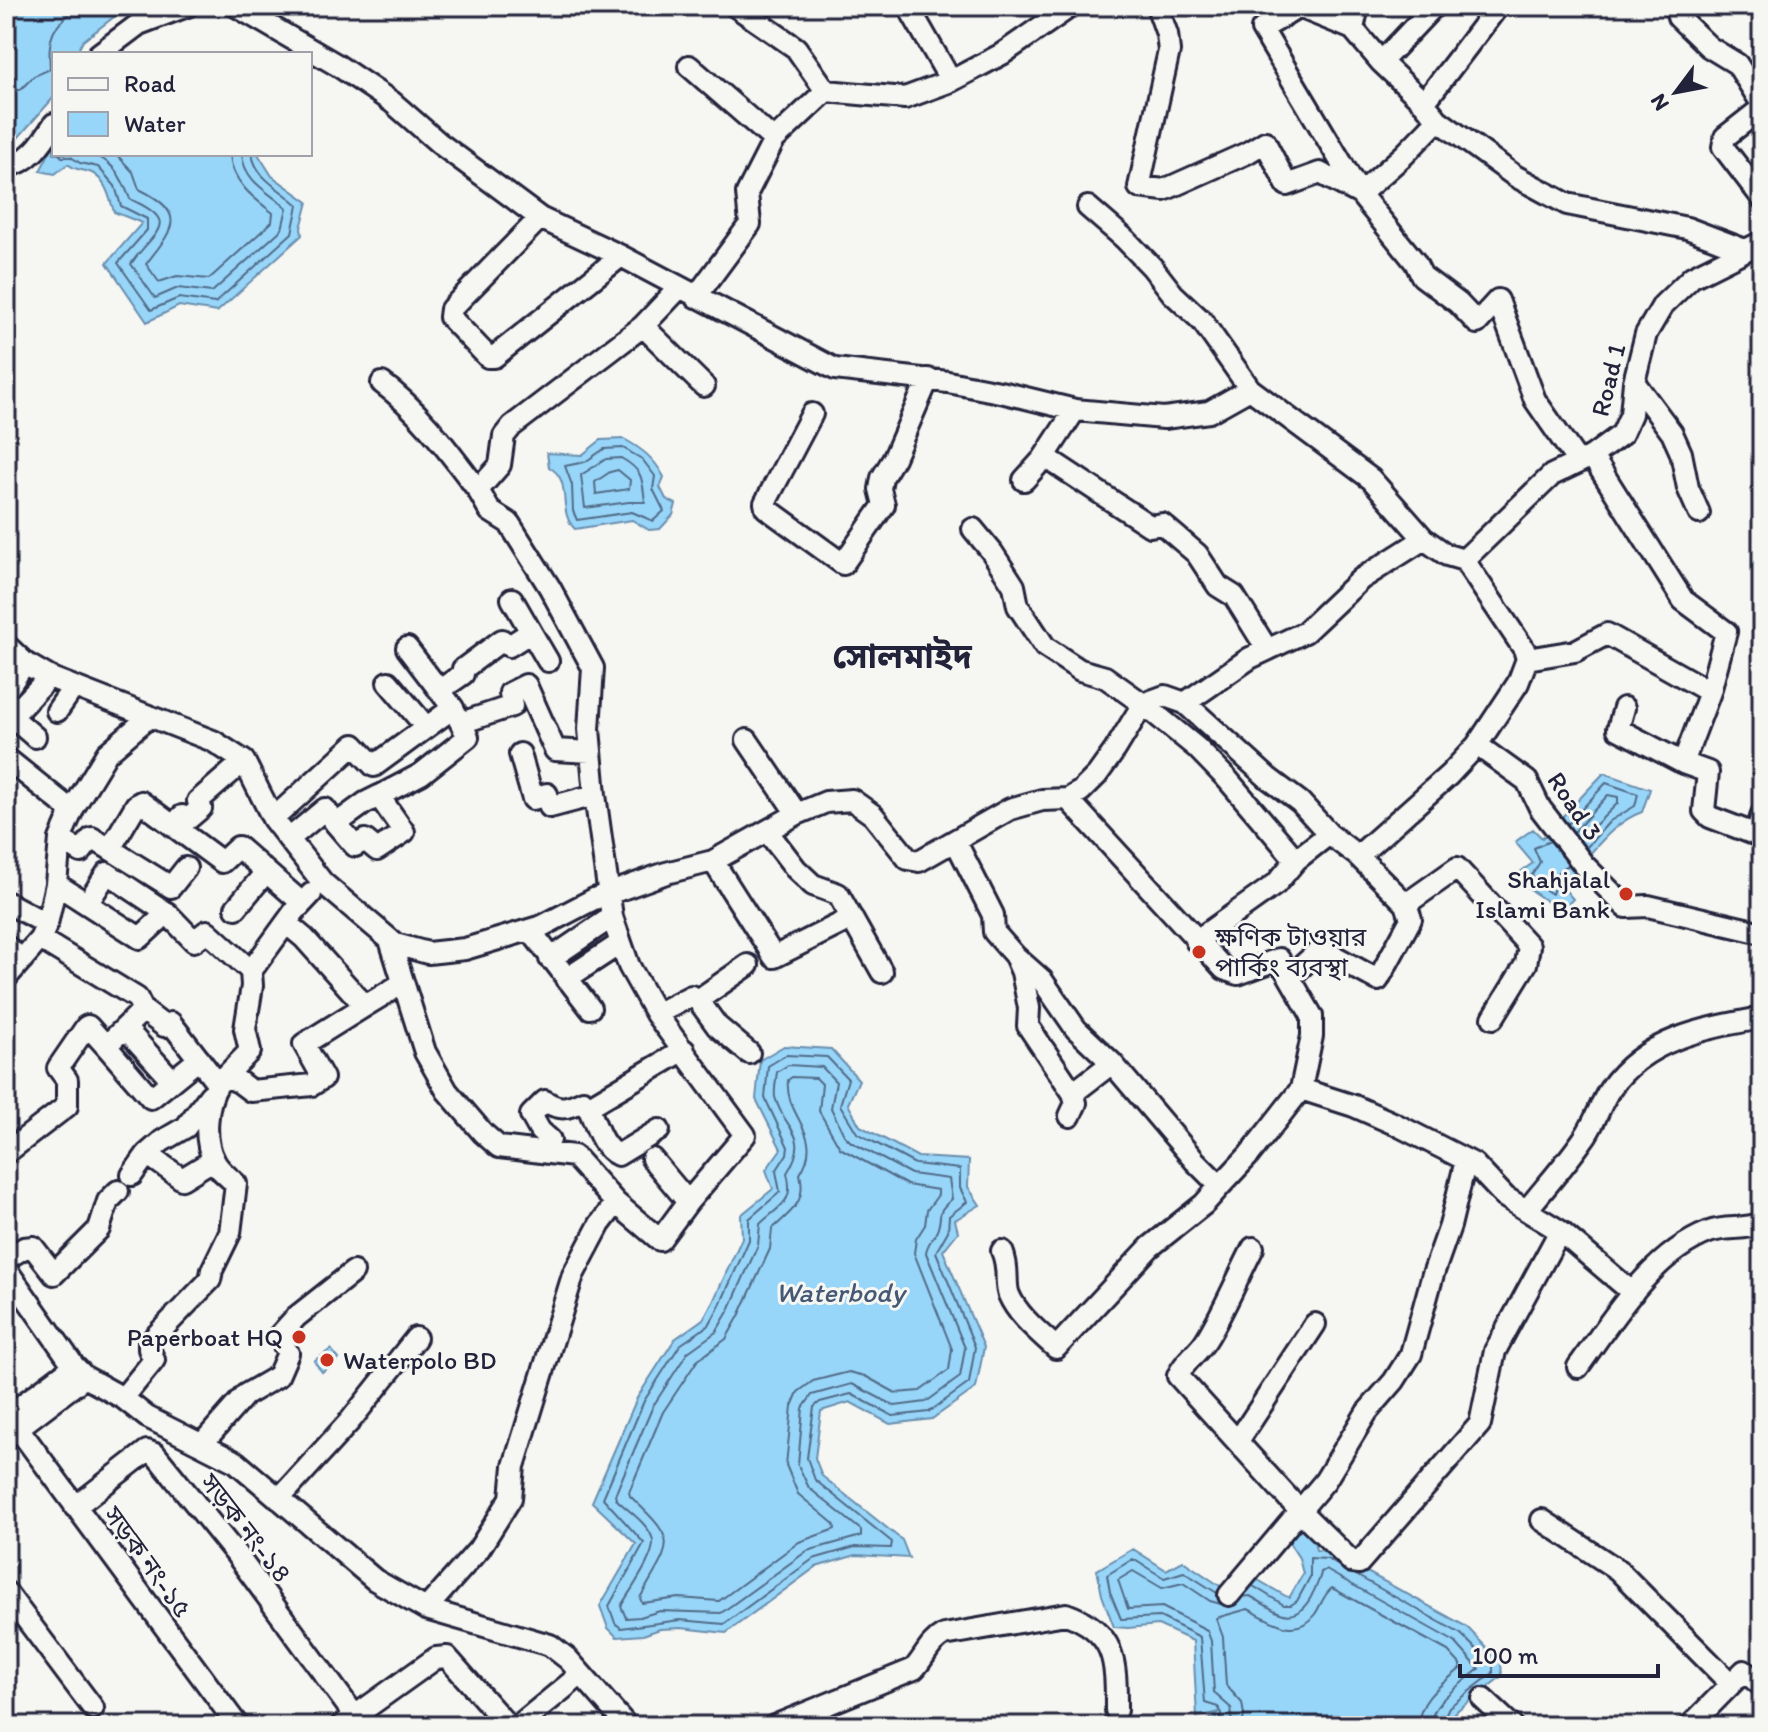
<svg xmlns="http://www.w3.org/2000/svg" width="1768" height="1732" font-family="Itim,'Noto Sans Bengali',sans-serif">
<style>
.water{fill:#98d6f9;stroke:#698ead;stroke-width:2}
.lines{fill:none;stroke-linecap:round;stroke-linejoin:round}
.shore{stroke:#516a87;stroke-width:2}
.minor-casing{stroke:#22223b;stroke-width:26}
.minor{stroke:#f6f6f2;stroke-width:20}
.poi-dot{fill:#c8321e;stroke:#f6f6f2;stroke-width:3}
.labels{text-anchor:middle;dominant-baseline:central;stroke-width:6;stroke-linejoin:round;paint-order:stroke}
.street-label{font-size:26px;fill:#22223b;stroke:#f6f6f2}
.poi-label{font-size:26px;fill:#22223b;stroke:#f6f6f2;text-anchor:end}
.water-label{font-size:28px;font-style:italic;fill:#455874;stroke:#f6f6f2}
.district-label{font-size:34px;font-weight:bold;fill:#22223b;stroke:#f6f6f2}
</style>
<rect width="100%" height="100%" fill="#f6f6f2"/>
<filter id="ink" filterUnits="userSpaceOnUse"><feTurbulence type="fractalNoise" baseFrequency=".0125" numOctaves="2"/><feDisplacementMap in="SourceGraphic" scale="16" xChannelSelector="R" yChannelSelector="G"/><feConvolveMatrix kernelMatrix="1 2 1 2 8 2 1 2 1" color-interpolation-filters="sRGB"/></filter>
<g filter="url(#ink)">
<path class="water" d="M6,6h122l-45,35 -7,13h-22v43l-36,41 -12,-26z
M54,144v10h204l14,22 36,26 -7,26 1,7 -85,77 -38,-6 -32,16 -40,-59 35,-40 -28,-11c-4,-13 -8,-32 -22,-39 -10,-5 -15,-1 -24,-9l-13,10 -15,-3z
M624,439c18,10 30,19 40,38l-4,10 6,12 10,5 -3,11 -13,14 -11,1 -17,-10 -57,9c-19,-18 -1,-48 -26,-62l-2,-14 35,2 19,-15z
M1604,773l46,16 -8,23c-29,10 -49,40 -70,62l-7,2 -5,8 13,15 -12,12 -32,-22 -9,-17 13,-9 -18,-21 18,-13 9,9z
M784,1046l47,3 28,31 -11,24 12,22 58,31 51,3 -1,27 12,18 -25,15 3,12 -15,19 41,96 -8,41 -44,31 -42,5 -40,-22 -29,9 -6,47 7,18 80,64 7,18 -53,-3 -40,12 -90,66 -45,-5 -21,1 -17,6 -26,2 -9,-9 -8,-22 36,-62 -44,-42 45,-104 38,-59 28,-20 10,-17 29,-64 -1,-23 32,-26 -7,-19 15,-21 -25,-50 4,-39z
M331,1349l8,10 -17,13 -8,-11z
M1299,1528l14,8 3,14 13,1 138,76 34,36 1,13 -48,37 -7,13h-241l-1,-3 15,-11 -23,5 -4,-76 -35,-16 -30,3 -14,-1 -12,-32 -5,-25 36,-21 33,21 17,-9 37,25 31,-10 38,22 14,-24 -4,-16 -11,-17z"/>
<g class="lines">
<path class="shore" d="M6,89l14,1 14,-14 16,-7c-2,-34 1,-41 29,-63
M59,154l3,3h9l9,6 18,4 17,19 6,20 26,13v11l-29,33 33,47 28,-12 36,5 77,-70 6,-28c-17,-16 -42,-26 -46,-51
M87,154c25,3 35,24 43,45 54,24 22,33 1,65l24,34 23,-10 34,4 70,-63 5,-21c-18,-16 -43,-26 -45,-54
M116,154l17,18 6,17c51,25 33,41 7,75l13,18 18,-6 32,3 63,-57 1,-9c-20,-15 -42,-32 -43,-59
M623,448l19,11 13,17 -2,13 11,22 -11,10 -21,-9 -55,8 -4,-9 -1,-26 -7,-19 20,-4 19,-13z
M621,458c23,13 21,21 24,44h-16l-44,6 -4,-33 25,-16z
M618,470l12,10 -1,9 -33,5 -1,-12 15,-10z
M1568,824l38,-41 32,11 -3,12 -25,15 -24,27
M1574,832l34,-37 10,2v6l-38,37
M1550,841l-16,7 6,14 -8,13 4,9 16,10c6,-15 -4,-19 17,-29
M786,1055l41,2 21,22 -8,26 17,28 58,31 45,5v19l7,14 -18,14 -1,15 -12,21 39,95 -6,36 -40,29 -36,4 -42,-22 -31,8 -6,5 -7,51 8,22 77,62 -1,6 -36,-1 -42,12 -89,65 -44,-4 -59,8 -6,-5 -6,-17 35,-63 -41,-45 41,-97 36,-56 29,-20 11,-20 29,-65v-21l31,-27 -4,-21 11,-17 1,-7 -23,-49 3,-32z
M788,1065l34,2 14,15 -5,26 13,27 7,7 60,32 38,5 3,20c-17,15 -9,12 -14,29 -3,10 -11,14 -12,25l39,95 -5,29 -34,25 -31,4 -43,-22 -40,11 -9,13 -5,57 11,23 52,42v6l-54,15 -86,62 -61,-2 -20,6 -14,1 -5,-12c8,-14 38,-54 31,-69 -5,-14 -25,-27 -36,-38l-1,-4 38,-89 35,-54 28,-20 13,-22 29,-65 2,-21c20,-19 35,-21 27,-51 25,-40 -2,-40 -12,-76 -1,-7 1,-17 2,-25z
M792,1077l24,1 6,6 -3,27 21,37 67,37 31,5v5l-11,15 -2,15 -9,14 -2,14 38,96 -3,21 -29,21 -24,2 -31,-17 -16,-4 -36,9 -15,11 -6,14 -6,59 12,29 36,30 1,5 -36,13 -80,59 -40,-3 -37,5 -2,-5c32,-57 40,-54 -10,-102l-1,-4 34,-80 34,-51 29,-22 13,-23 31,-67 2,-20c19,-17 35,-27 28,-55 26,-41 -16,-56 -12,-94z
M1354,1574l107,60 32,32v7l-44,34 -9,19
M1253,1586l31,19h7l6,-4 13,-24v-19l17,1 12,7
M1243,1597l7,-1c25,13 42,34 61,1 4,-9 9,-16 10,-25l5,-2 129,72 24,27c-18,16 -47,31 -49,57
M1221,1604l-11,-3 -27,-18 -21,5 -29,-17 -15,9 10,29 34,-2 45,23 4,11 3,52 17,15 1,9 -3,9
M1215,1726l6,-6 1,-7 -4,-6 -13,-4 -5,-66 -40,-20 -39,2 -11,-27 -3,-17 26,-16 31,19 20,-6 33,21
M1242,1726l2,-11 -2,-12 -16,-18 -3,-48 -7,-19 32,-9c21,10 47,32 67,5 6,-9 9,-20 17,-26l116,63 12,13v5c-19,16 -41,30 -42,57"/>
<defs>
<path id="minor" d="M236,6l101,59 55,37 47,41 101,75 81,38 214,113 113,13 57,11 70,17 89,8 45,-6 41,-23 121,90 53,60 23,16 17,5 60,89 3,10 -9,24 -41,62 -28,30 -91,81
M735,6l61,42 30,43
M908,6l43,75
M1157,6l10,28 2,17 -30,136 25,3 83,-37 18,-11 22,43 33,-12 40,21 44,-39 34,-35
M1676,6l2,11 31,30 28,17 25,40
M1353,29l5,-23
M99,54l40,-30 48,-18
M1381,62l53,-56
M689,66l85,74
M1424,103l74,-97
M1762,108l-37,29 -2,10 39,51
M6,167c24,-5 36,-24 48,-43
M1088,207l37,32 27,28 21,27 29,27 48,68
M540,218l-89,91 -1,8 38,40h6l127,-101
M696,297l54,-73 -3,-31 27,-53 52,-49 79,7 46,-17 51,-27 69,-48
M643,326l61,60
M1634,382l38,51 9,20 7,35 11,25
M382,383c39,29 67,69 96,107
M812,414l-47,89 1,5 77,56 41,-59 -4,-16 2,-11 12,-20 34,-79
M1592,456l91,144 43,32 -16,60 -27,71
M1043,459l10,3 97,64 12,-2 35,30 21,32 16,10 33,53
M1578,462l-43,-62 -37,-100 -21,23 -19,-20 -36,-27 -7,-14 -55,-68 -98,-165 37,-22 54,22 28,33 43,41 14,17 77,56 52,28 120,24 58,22
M1024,480l19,-21 32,-49
M973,529l19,23 22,34 4,20 27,41 35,23 25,7 38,27 54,44 31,32 68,80
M1464,560l88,-85 40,-19 30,-22 9,-20 3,-32 12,-48 17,-29 29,-28 70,-35
M512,599l19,33
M6,645l19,18 24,14 164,64 31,20 29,58 50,64 72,61 33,9 37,-4 77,-23 52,-27 72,-26 47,-12 84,-47 29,-12 26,-2 21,15 35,44 11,2 91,-52 32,-9 26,-1 13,-8 16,-16 18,-25 28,-46 22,-8 20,7 83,75 32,24 29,32 29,22 48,48 5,15 -33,61 -57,-31 -31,28
M1527,659l48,-8 32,-17 103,58
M388,682l38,45
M440,690l23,-16v-5l39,-29 7,6 22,-14 17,29
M6,691l19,-28
M6,701l13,8 30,-32
M1185,703l65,-45 55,-26 56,-53 63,-40
M1624,708l-6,21 65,34 25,9 -4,39 6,6 52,20
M57,711l16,-23
M6,712l29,25
M461,723l51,-17 -2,-13 16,-8 29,65 36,2
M747,740l50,74
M1477,745l50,36 13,27 44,57 42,42 22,-1 114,27
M520,754l13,45 14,-5 3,13 45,-12
M6,758l66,53
M273,819l81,-74 20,21 79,-58 -46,-60
M336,824l19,22 10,-6 12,10 27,-18 -25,-36 42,-22 47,-37 -15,-29
M173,826l9,-10 6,3 13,-11 -3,-7 46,-40
M767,831l29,38 17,16 25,9 44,78
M1756,835l6,-21
M60,839l21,13 11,-14 18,11 26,-44 5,-3 81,60 16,-15 64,56
M289,839l36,-30 11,15 29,-21 14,-7
M956,842l37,73 1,17 21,24 7,16 7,36 -1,18 45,67 39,-30 83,98 25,25 29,-31 52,-66 11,-53v-20l-33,-57 -41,15 -14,-5 -156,-170
M110,849l61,38 15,-19
M713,861l61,96 78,-39
M56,884l84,54 27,-25 27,28 13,-10 44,40
M6,902l41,22
M87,904l20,-31 60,40
M1406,904l51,-36 72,78 -3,18 -33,54
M236,908l30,-36
M286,923l18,15 61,68 38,-23
M530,930l60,78
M40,939l97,59 6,12 21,16 7,-3 47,61c-12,19 -15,56 -4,76 4,10 15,17 22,24l-6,49 -18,37 -2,10 -61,63v6l5,11 -31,38
M390,940l35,112 22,39 36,42 16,14 75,9 42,47 44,37 28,-38 57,-67 -89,-121 -27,-48 -17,-49 -17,-122 -6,-66 4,-61 -43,-80 -41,-65 -19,-12 -12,-21 22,-25 4,-29 8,-10 131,-100 37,-39
M1196,941l80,-57 20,-24 33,-26
M6,946l16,14
M1016,957l26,23 34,49 36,34
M550,959l62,-42
M6,978l34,-39 7,-15 9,-40 4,-45 14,-32 33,-54 42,-36
M566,979l55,-36
M698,1000l19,26 32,27
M656,1014l35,-18 7,4 50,-35
M126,1029l46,51
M106,1046l45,52 48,-39
M225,1076l14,6 12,9 61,-6 11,-7 -19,-34 61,-38
M218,1084l32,-33 -5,-22 7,-43 -1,-15 43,-59 17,-18
M1301,1089l53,17 41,18 79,40 31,33 55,34 73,62
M588,1107c8,17 13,41 30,48l41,-25
M1070,1116l6,-13 -3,-10
M542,1150l8,-10 -10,-9 -9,-16 14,-14c15,10 23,7 38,0l5,6 96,-57
M6,1153l61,-47v-26l-9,-12 28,-41 2,-1 18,20 37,-36
M147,1154l15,-13 24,-14 24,-32
M652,1159l36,43
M132,1175l15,-21 35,25 31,-19
M1527,1210c19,-24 40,-47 57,-72 11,-15 16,-34 26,-49 35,-51 96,-61 152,-71
M1253,1248c-16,31 -29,63 -47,92 -8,13 -22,21 -28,36l122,135 52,51 7,1 121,-139 15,-73 65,-120
M1002,1251c8,18 2,32 7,44 9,21 31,38 47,53l94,-101 54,-43 16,-18
M6,1259l18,-11 9,-1 21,27 45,-45 9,-28 10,-10
M6,1269l68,97 11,11 38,21 24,19 89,45 139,118 51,29 124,36 18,14 59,67
M1578,1367c35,-48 72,-112 131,-135 18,-7 35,-1 53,-9
M6,1417l68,-51
M18,1428l220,298
M6,1437l79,-60
M1238,1441l77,-117
M202,1444l43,-49 33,-19 10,-23 -9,-17 17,-19 57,-45
M279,1499l71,-78 66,-83
M75,1507l72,-56 8,3 81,100 119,162
M1542,1520l76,50 113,114
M6,1592l87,116
M1229,1595l96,-114 42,-69 27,-31 17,-27 22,-80 17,-48 16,-66
M426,1609l53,-60 32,-51 3,-32 59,-191 27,-51 16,-21
M1483,1699l29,27
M341,1726l95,-68 11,-1 61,69
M518,1726l62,-51
M774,1726l140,-57c12,-13 14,-25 30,-34l122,-21c51,18 50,49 50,96
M1690,1726l54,-55 18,15"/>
</defs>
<use href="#minor" class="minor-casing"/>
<use href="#minor" class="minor"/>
</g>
</g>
<g class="poi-dot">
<circle cx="1626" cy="894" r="8"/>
<circle cx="1199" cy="952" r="8"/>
<circle cx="299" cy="1337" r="8"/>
<circle cx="327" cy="1360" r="8"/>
</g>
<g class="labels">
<g class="street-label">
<text transform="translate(1608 380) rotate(-76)">Road 1</text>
<text transform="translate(1575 806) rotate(56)">Road 3</text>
<text transform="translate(246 1528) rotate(52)">সড়ক নং-১৪</text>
<text transform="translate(148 1562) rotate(54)">সড়ক নং-১৫</text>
</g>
<g class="poi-label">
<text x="1610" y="879">Shahjalal<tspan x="1610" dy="30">Islami Bank</tspan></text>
<text x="1215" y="937" text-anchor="start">ক্ষণিক টাওয়ার<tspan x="1215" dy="30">পার্কিং ব্যবস্থা</tspan></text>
<text x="283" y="1337">Paperboat HQ</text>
<text x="343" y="1360" text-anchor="start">Waterpolo BD</text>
</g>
<g class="water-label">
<text x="840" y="1292">Waterbody</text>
</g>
<g class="district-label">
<text x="902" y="656">সোলমাইদ</text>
</g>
</g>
<rect width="1768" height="1732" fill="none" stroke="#f6f6f2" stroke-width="32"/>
<rect x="16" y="16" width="1736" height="1700" fill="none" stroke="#22223b" stroke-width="3" filter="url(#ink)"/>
<rect x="52" y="52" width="260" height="104" fill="#f6f6f2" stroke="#a1a1a9" stroke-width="2"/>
<rect x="68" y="78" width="40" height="12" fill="#f6f6f2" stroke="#a1a1a9" stroke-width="2"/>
<text x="124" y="92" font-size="24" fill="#22223b">Road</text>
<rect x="68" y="112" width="40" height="24" fill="#98d6f9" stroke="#a1a1a9" stroke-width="2"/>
<text x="124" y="132" font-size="24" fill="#22223b">Water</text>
<g transform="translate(1676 92) rotate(238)" stroke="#f6f6f2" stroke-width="6" paint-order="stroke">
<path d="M0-6L14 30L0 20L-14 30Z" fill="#22223b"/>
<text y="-12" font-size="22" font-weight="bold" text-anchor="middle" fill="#22223b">N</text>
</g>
<path d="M1460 1664v12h198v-12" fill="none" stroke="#22223b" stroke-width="4"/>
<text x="1472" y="1664" font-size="24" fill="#22223b" stroke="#f6f6f2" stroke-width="6" paint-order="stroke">100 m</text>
</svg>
